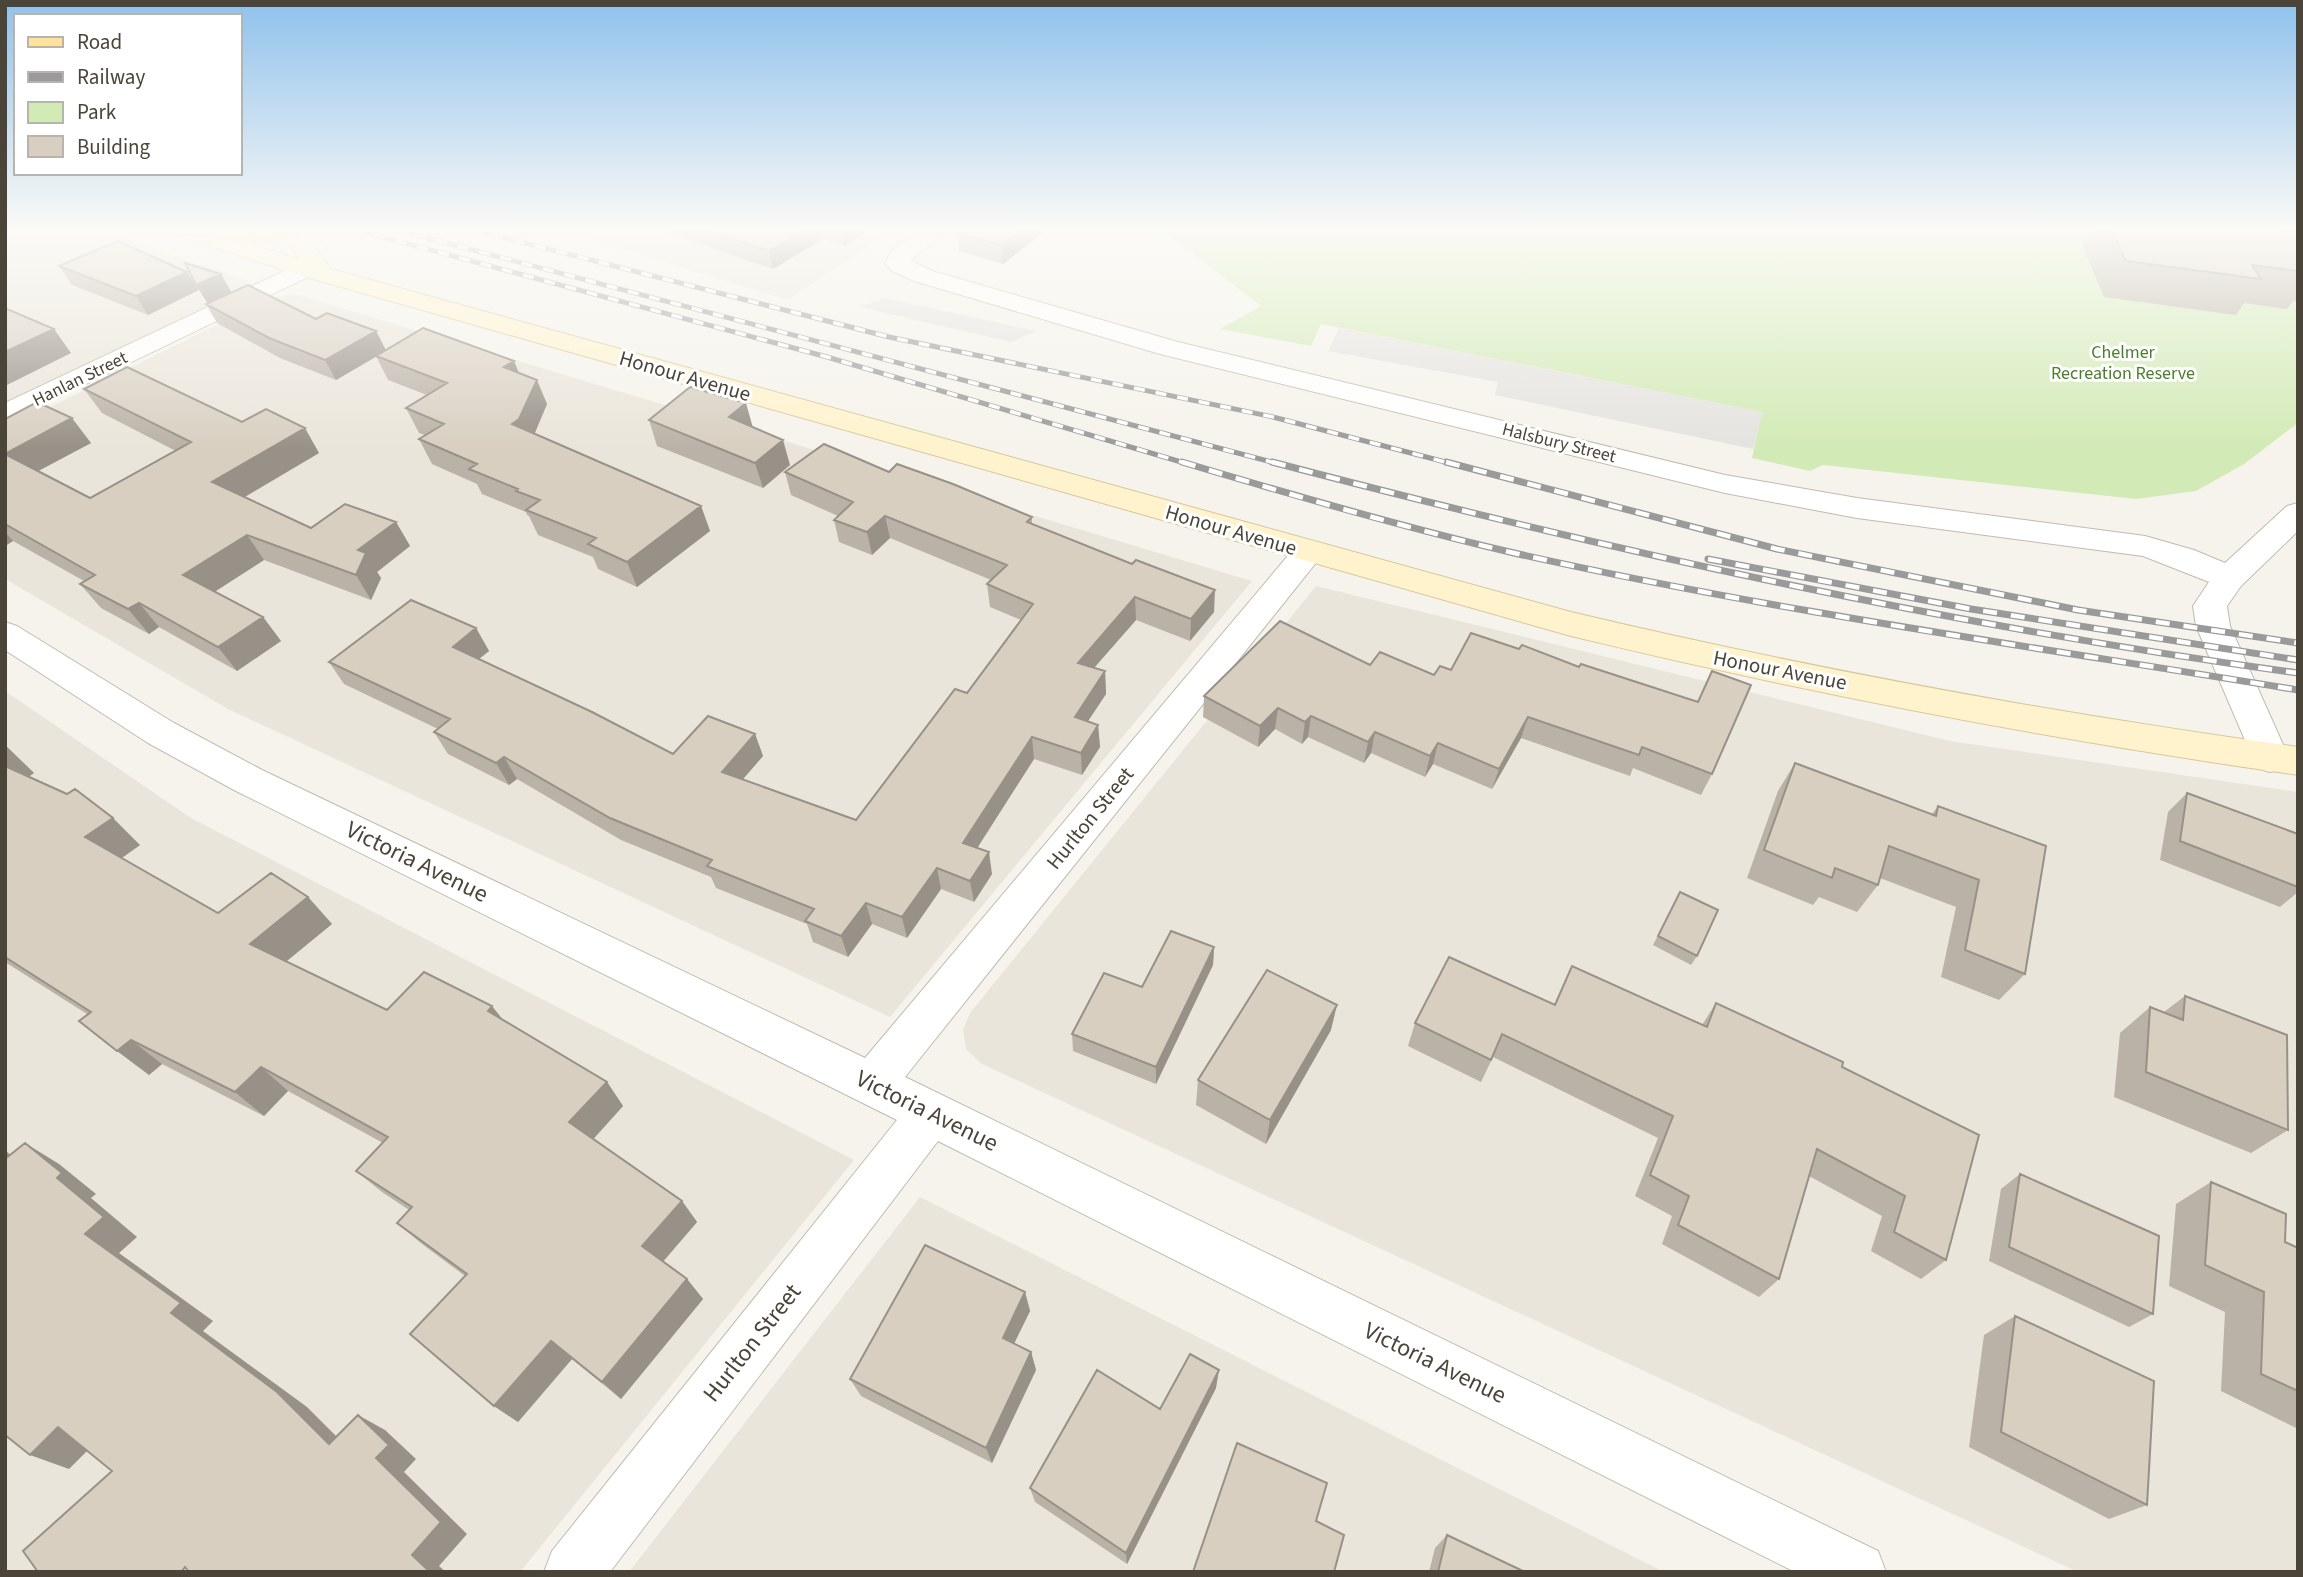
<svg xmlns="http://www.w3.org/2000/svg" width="2303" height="1577" font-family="'Source Sans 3',sans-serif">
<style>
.residential{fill:#eae5da}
.green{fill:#d2eab5}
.parking{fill:#e5e3e0}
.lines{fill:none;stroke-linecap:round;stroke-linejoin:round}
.street-casing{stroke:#c2bbae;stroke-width:2}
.secondary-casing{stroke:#d6c79b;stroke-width:2}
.primary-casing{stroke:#e6c16a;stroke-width:2}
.street{fill:#fff;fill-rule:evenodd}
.secondary{fill:#fff3cd;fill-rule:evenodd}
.primary{fill:#ffe39c;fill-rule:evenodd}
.rail-far1-casing{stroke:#9a9a9a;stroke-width:5}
.rail-casing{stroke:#9a9a9a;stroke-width:7}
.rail-far1{stroke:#fff;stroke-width:3.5;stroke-dasharray:11;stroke-linecap:butt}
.rail{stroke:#fff;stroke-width:4.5;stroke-dasharray:14;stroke-linecap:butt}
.wall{fill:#bab2a6}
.shaded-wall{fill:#979187}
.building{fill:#d8cfc1;stroke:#979187;stroke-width:2}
.labels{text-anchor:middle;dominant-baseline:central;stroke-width:6;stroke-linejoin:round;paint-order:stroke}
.far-park-label{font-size:18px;fill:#4a7f2a;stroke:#fff}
.far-street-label{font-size:18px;fill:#4b4439;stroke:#fff}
.street-label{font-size:21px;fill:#4b4439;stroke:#fff}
.near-street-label{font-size:24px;fill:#4b4439;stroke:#fff}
</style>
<rect width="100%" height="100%" fill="#f6f3ec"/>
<path class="residential" d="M5,229h92l151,52 -1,6 -242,115z
M558,229h337l-108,71z
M294,294l958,287 -362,436 -662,-308 -223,-130v-150l269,-132z
M1316,586l634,155 348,51v780h-220l-1096,-508 -16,-15 -3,-19 7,-17z
M5,691l186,127 663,342 -334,412h-515z
M920,1197l744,375h-1035z"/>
<path class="green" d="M1160,229h1138v194l-54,41 -48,27 -60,8 -313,-34 -13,6 -58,-13 10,-46 -441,-88 -10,22 -91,-17 41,-23z"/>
<path class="parking" d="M884,298l152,33 -25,11 -151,-35z
M1339,328l424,84 -10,37 -258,-54 3,-13 -170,-31z"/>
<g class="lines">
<defs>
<path id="street" d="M923,229h27l-38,30 -1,2 21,10 246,71 547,133 132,23 288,38 49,14 31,13 62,-57 11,-3v28l-57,55 -14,20 3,20 59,132 -6,10 -13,4 -13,-4 -61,-142 -3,-20 16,-24 -66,-26 -286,-38 -132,-25 -565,-139 -246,-73 -22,-10 -7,-8 7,-13z
M305,261l9,3 4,5 -4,5 -309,149v-20z
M1308,542l11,3 5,7 -5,7 -414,518 973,474 8,21h-91l-857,-431 -328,431h-66l8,-21 345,-431 -663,-330 -86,-47 -143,-93v-28l12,4 157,97 88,47 603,288 432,-513z"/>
<path id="secondary" d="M179,229h24l96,30 -7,-11 13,-19h26l-15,19 15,21 1240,343c240,57 482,101 727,135v28c-245,-35 -487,-81 -727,-139l-1258,-357 -133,-42 -3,-5z"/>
<path id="primary" d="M169,229h144l-3,5 -55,10 -74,-8 -9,-2z"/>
</defs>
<use href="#street" class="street-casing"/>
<use href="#secondary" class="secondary-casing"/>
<use href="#primary" class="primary-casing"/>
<use href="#street" class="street"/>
<use href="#secondary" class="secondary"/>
<use href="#primary" class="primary"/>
<defs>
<path id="rail-far1" d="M353,229l474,128 361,107
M394,229l885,235
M471,229l418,108 384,80 180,47"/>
<path id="rail" d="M1182,462c110,33 220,65 332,91 258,58 522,94 784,137
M1272,462c339,89 679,164 1026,211
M1446,462l331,87 301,61 220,33
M1708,559l263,50 327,51"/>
</defs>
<use href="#rail-far1" class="rail-far1-casing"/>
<use href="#rail" class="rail-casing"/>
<use href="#rail-far1" class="rail-far1"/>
<use href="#rail" class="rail"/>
</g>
<path class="wall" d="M657,229h213l-26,17 -21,-7 -50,30z
M962,229h85l-44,35 -44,-13 -2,-18z
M2091,229h174l33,4v68h-5l-6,8 -43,-6 -8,12 -132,-18 -22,-52z
M59,266l140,24 -51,25 -76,-30z
M206,304l110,15 60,12 10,19 133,23 28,31 -12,29 166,73 9,25 -73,56 -39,-18 -5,-12 -55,-22 -9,-19 -2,-1 -1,-3 -44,-18 -5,-10 -45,-20 -13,-25 6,-4 -6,-2 -13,-25 21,-13 -39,-15 -12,-24 -40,24 -56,-22 -63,-35z
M84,389l158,33 77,31 -74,44 66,31 85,-6 14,24 -33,26 4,6 -10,22 -107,-40 -50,31 49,26 18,24 -44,30 -78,-44 -10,7 -48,-26 -21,-24 4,-3 -71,-40 -8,5v-127l86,24 -53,28 52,27 86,-47 -74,-38z
M649,420l103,7 38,38 -27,23 -106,-42z
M785,472h104l143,45v7l182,88 -24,29 -54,-21 -42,48 11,3 1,23 -18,27 10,4 2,22 -18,28 -48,-16 -57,89 15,26 -18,28 -33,-13 -34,49 -35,-14 -24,33 -35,-15 -6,-18 -91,-36 -5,-11 -90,-37 -104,-61 -8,6 -61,-31 -14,-22 4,-3 -94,-45 -15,-22 147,-34 13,23 -10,8 194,95 82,-20 8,22 -20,23 113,41 111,-127 54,-73 -31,-13 -3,-23 4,-4 -101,-42 -18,17 -33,-13 -5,-22 4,-4 -47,-21z
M1370,665l64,10 6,-9 272,108 -11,21 -68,-27 -3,8 -109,-38 -29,51 -59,-25 -8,13 -54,-24 -7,10 -56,-26 -6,7 -27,-15 -17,18 -55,-30 1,-21z
M5,745l29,28 -6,4 112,68 -18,13 96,55 90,-16 24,27 -46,37 101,49 116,10 104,62 16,24 -30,33 89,62 15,21 -34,40 24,17 16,20 -82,100 -49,-40 -54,63 -24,-16 -29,-130 -43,-32 -25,-21 12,-13 -27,-18 -26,-21 27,-28 -95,-52 -24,25 -102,-52 -13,11 -62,-61 -82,-52z
M1795,763l137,51 6,-8 108,40 -21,128 -26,26 -58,-23 15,-70 -76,-29 -2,7 -21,27 -38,-15 -6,8 -66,-27 31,-87z
M2187,793l111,41v58l-18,15 -120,-47 8,-48z
M1680,892l17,64 -6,9 -38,-20z
M1214,947l-1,18 -57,119 -83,-33 -1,-17 70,-47z
M1572,966l130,59 14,-22 126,64 104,193 -25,19 -50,-28 11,-35 -73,-40 -30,103 -20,18 -97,-53 10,-28 -37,-20 23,-58 -165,-81 -12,25 -73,-36 7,-23 139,-18z
M2185,996l103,134 -37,23 -137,-56 6,-64 30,-26 14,5z
M1331,1030l-65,114 -70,-39 2,-25z
M2020,1174l133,140 -24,13 -140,-66 12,-72z
M2211,1182l74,60 13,6v181l-77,-38 4,-79 -56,-26 7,-82z
M1025,1292l5,19 -16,32 17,9 5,18 -44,93 -131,-67 -11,-17z
M2015,1316l132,189 -38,14 -140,-72 15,-112z
M1216,1388l-89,176 -92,-62 -5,-14 130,-79z
M1447,1535l78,37h-96l6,-24z"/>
<path class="shaded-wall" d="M806,229h15l2,10 -50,30 -4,-18z
M841,229h29l-26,17z
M1022,229h25l-44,35 -2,-19z
M187,272l12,18 -51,25 -12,-19z
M221,274l11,19 -24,11 -12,-19z
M54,329l17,24 -66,33v-34z
M376,331l10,20 -50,29 -11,-20z
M514,361l10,24 -20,-18z
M537,380l10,24 -17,40 -18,-20z
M746,403l7,25 -24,-11z
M72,418l19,25 -66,35 -20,-24z
M305,428l14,25 -90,53 -17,-24z
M783,440l7,25 -27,23 -8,-25z
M701,506l9,25 -73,56 -10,-25z
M885,516l5,22 -18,17 -5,-23z
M396,522l14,24 -33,26 4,6 -10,22 -15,-25 2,-25z
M5,532l8,9 -8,5z
M247,535l17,25 -62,40 -19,-25z
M1215,590l-1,22 -24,29 1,-22z
M1135,597l1,23 -57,65 -1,-22z
M139,603l20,24 -10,7 -21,-25z
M263,617l18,24 -44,30 -19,-24z
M476,628l13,23 -23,18 -13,-22z
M1105,671l1,23 -30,45 -1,-22z
M1278,708l-3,21 -17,18 2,-21z
M1311,716l-3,21 -6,7 3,-22z
M1528,717l-7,21 -29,51 7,-20z
M1098,725l2,22 -18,28 -1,-22z
M1375,732l-4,21 -7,10 4,-21z
M755,734l8,22 -32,37 -9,-21z
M1032,737l2,22 -67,105 -4,-21z
M1438,743l-5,21 -8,13 5,-21z
M5,745l29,28 -17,12 -12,-11z
M504,757l13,22 -8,6 -13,-22z
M113,818l27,27 -27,19 -28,-27z
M989,852l3,22 -18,28 -4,-21z
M937,868l4,21 -34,49 -5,-21z
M308,897l24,27 -56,46 -26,-26z
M866,903l6,21 -24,33 -7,-21z
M1214,947l-1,18 -57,119v-17z
M1337,1005l-6,25 -65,114 4,-24z
M492,1006l20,25 -24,-20z
M131,1040l31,24 -13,11 -32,-24z
M261,1067l27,24 -24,25 -29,-24z
M607,1082l16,24 -35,39 -19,-23z
M25,1143l34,21 37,30 -5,4 46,39 -18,16 94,68 -10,10 104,76 51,51 -29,-14 -158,-131 -86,-79 -28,-56z
M5,1150l34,31 -34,-21z
M682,1201l15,21 -38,44 -17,-20z
M687,1279l16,20 -82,100 -19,-17z
M1025,1292l5,19 -22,45 -5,-18z
M551,1341l21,18 -54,63 -24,-16z
M1031,1352l5,18 -44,93 -6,-15z
M1219,1370l-3,18 -89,176 -1,-11z
M358,1415l27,15 31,29 -12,13 63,62 -28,32 7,6h-16l-18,-17 -36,-97z
M58,1427l38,15 -27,27 -39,-14z"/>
<path class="building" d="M703,229h103l-37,22z
M962,229h60l-21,16 -44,-12z
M2111,229h154l33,4v38l-46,-6 9,14 -135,-18z
M118,241l69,31 -51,24 -77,-30z
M185,263l36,11 -25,11z
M248,285l68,34 11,-6 49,18 -51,29 -56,-22 -63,-34z
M5,309h2l47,20 -49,23z
M423,328l91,33 -10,6 33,13 -18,39 -7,5 189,82 -74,56 -39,-18 8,-6 -70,-28 14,-10 -24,-9 2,-2 -49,-20 8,-5 -58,-25 25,-15 -38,-16 41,-25 -71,-27z
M127,367l115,55 24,-13 39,19 -93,54 99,46 34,-24 51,18 -38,28 8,3 -10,22 -109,-40 -64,40 80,42 -45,30 -79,-44 -11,6 -48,-25 15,-9 -90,-51v-70l85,44 101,-56 -107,-53z
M690,387l56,16 -17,14 54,23 -28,23 -106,-43z
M37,402l35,16 -67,36v-35z
M824,444l65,28 8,-8 56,20 79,33 -5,5 105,42 4,-4 79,30 -24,29 -56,-22 -57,66 27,8 -30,46 23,8 -17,28 -49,-16 -69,106 26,9 -19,29 -33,-13 -35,49 -36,-14 -25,33 -36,-15 9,-12 -107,-43 5,-6 -102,-42 -106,-61 -8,6 -62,-31 16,-13 -121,-57 82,-62 65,28 -23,19 139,65 81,42 35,-38 47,18 -33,38 134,48 99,-131 12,4 66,-89 -46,-20 20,-19 -122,-49 -18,16 -33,-12 19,-18 -68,-30z
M1280,621l90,44 10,-13 54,23 6,-9 11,4 20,-37 48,16 3,-4 57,22 2,-3 117,38 14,-31 39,14 -39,89 -70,-27 -3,8 -111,-38 -29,52 -61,-26 -8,13 -55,-24 -7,10 -57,-26 -6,6 -27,-14 -18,18 -56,-30z
M1795,763l141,53 2,-10 108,40 -21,128 -60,-24 14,-70 -90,-34 -11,39 -43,-17 -3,10 -68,-28z
M5,766l62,28 8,-5 38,29 -28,19 133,76 53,-40 37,24 -58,47 137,66 37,-38 68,34 -4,5 119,71 -38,40 113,79 -40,45 45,33 -85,103 -51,-41 -57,65 -84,-72 57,-60 -70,-51 15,-16 -56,-36 32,-34 -127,-70 -26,25 -104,-52 -14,11 -38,-30 12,-9 -86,-55z
M2187,793l111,41v53l-118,-46z
M1680,892l38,18 -21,46 -39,-20z
M1171,931l43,16 -58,120 -84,-33 32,-61 38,14z
M1449,957l106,48 17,-39 135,61 9,-24 127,59 -1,5 137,68 -33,125 -52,-28 11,-36 -88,-47 -38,130 -101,-54 11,-29 -39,-21 23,-59 -171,-82 -11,26 -76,-37z
M1267,970l70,35 -67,115 -72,-40z
M2185,996l102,39 1,95 -142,-58 4,-65 33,13z
M25,1143l37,30 -5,5 47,39 -19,17 96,69 -10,10 106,79 52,52 29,-29 31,30 -13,13 65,64 -29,33 18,17h-241l-4,-5 -4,5h-143l-15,-21 89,-80 -54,-44 -28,28 -25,-20v-276z
M2020,1174l139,62 -6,78 -144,-67z
M2211,1182l75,32 -1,28 13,6v143l-37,-17 3,-82 -59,-27z
M925,1245l100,47 -22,46 28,14 -45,96 -136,-69z
M2015,1316l139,65 -7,124 -146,-73z
M1190,1354l29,16 -93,183 -96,-65 67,-118 63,39z
M1237,1443l90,40 -11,38 28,14 -10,37h-141z
M1447,1535l78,37h-87z"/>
<linearGradient id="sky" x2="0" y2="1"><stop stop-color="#8fc1ec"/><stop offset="0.51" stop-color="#fbfaf6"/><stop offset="1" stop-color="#fbfaf6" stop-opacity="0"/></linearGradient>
<rect width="2303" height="449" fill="url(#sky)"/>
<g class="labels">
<g class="far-park-label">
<text x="2123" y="352">Chelmer<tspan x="2123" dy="21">Recreation Reserve</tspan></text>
</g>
<g class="far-street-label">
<text transform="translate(80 379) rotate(-26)">Hanlan Street</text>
<text transform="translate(1559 443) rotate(14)">Halsbury Street</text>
</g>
<g class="street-label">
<text transform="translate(685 376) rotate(16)">Honour Avenue</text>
<text transform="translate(1231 530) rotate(16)">Honour Avenue</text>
<text transform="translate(1780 670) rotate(11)">Honour Avenue</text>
<text transform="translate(1090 818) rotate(-51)">Hurlton Street</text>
</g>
<g class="near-street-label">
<text transform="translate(417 862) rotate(26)">Victoria Avenue</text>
<text transform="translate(927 1111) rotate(26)">Victoria Avenue</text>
<text transform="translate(752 1343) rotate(-52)">Hurlton Street</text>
<text transform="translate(1435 1363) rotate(26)">Victoria Avenue</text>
</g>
</g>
<rect width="2303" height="1577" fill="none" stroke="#4b4439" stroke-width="14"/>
<rect x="14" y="14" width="228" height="161" fill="#ffffff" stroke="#b7b4b0" stroke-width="2"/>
<rect x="28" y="37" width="35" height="10" fill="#ffe39c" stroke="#b7b4b0" stroke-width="2"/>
<text x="77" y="49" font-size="21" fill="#4b4439">Road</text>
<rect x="28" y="72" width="35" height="10" fill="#9a9a9a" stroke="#b7b4b0" stroke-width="2"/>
<text x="77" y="84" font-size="21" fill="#4b4439">Railway</text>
<rect x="28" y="102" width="35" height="21" fill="#d2eab5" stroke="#b7b4b0" stroke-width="2"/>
<text x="77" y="119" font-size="21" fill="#4b4439">Park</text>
<rect x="28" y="136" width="35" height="21" fill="#d8cfc1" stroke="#b7b4b0" stroke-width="2"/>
<text x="77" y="154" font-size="21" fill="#4b4439">Building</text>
</svg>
